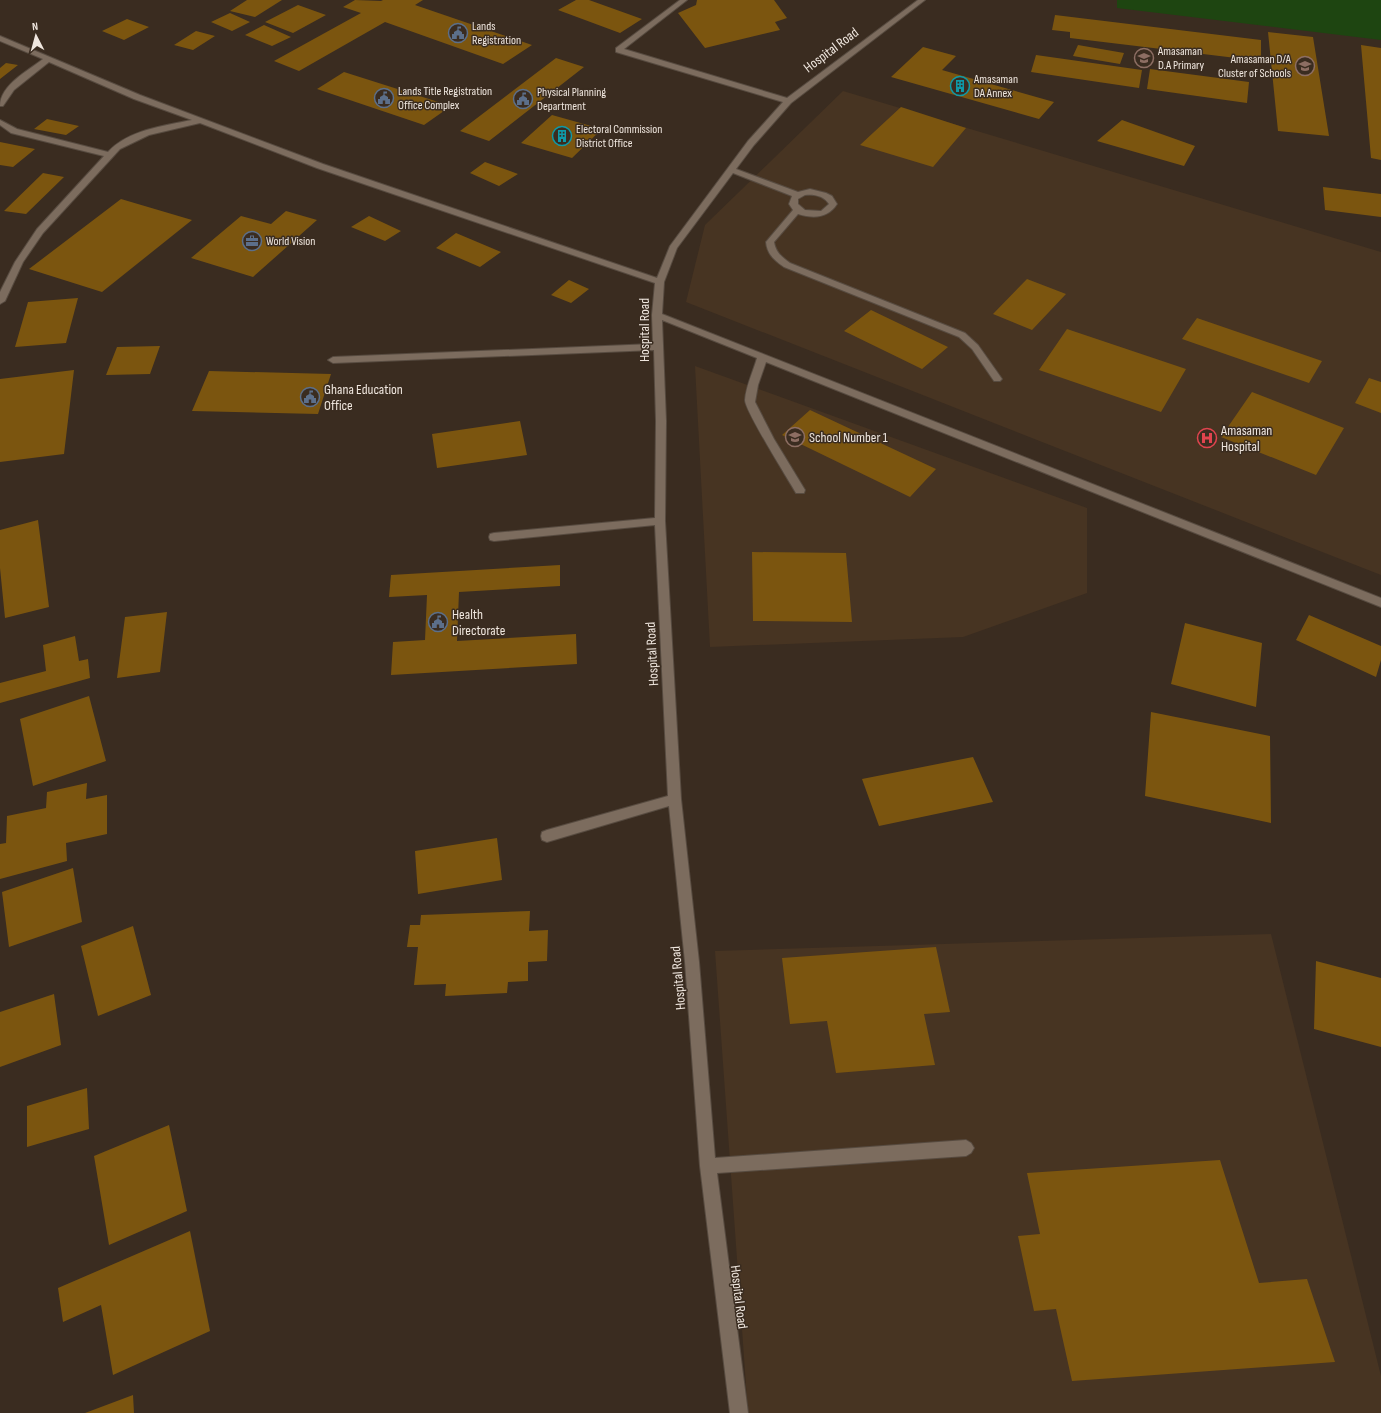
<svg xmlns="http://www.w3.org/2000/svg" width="1381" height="1413" font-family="'Sofia Sans Condensed',sans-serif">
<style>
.built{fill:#473422}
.green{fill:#1e4511}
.building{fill:#7b550f}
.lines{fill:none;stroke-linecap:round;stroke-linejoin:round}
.minor-casing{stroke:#574b40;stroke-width:2}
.minor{fill:#7c6c5e;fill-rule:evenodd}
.labels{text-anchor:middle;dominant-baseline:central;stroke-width:3;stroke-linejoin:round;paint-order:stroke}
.far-poi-label{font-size:12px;fill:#efe6de;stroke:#3a2c20;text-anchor:start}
.street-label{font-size:14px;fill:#efe6de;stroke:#3a2c20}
.poi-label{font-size:14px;fill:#efe6de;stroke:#3a2c20;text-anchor:start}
</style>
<rect width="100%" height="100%" fill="#3a2c20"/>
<path class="built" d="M843,91l538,161v323l-695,-273 19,-77z
M695,366l392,142v85l-124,44 -253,10z
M1271,934l110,442v37h-633l-33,-462z"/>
<path class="green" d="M1117,0h264v40l-264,-32z"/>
<path class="building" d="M247,0h35l-27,17 -25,-6z
M355,0l26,1 2,-1h40l-8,5 117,40 -29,19 -118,-42 -86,49 -25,-10 87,-48 -18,-6z
M576,0h13l53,19 -22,14 -62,-23z
M697,0h77l13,18 -12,4 5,8 -75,18 -27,-35 18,-8z
M298,5l28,10 -33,18 -28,-11z
M230,13l20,9 -18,9 -21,-9z
M1055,15l206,25v21l-191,-23v-6l-18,-2z
M127,19l22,8 -25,13 -22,-9z
M264,25l27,12 -19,9 -27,-11z
M196,31l19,5 -22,14 -19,-5z
M1268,32l45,5 16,99 -51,-5z
M1078,45l46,8 -4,11 -47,-8z
M1361,45l20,3v112l-10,-2z
M923,47l33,9 -14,14 112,32 -15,17 -148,-42z
M1036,55l106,15 -3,18 -108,-16z
M556,58l28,9 -95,74 -29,-10z
M6,63l12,2 -18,14v-11z
M1150,69l99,13 -2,21 -100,-14z
M344,72l107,34 -27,19 -107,-36z
M901,107l65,21 -33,39 -73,-22z
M552,115l50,14 -30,29 -51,-15z
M47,119l32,7 -13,9 -32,-6z
M1122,120l73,26 -11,20 -87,-25z
M0,142l35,7 -22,18 -13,-2z
M485,162l33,12 -19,12 -29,-13z
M43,173l21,4 -38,37 -22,-3z
M1323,187l58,7v23l-56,-7z
M121,199l71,21 -90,72 -73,-23z
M286,211l31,9 -64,57 -62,-19 50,-42 30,8z
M369,216l32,15 -16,10 -34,-14z
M456,233l45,19 -21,15 -44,-19z
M1027,279l39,15 -34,36 -39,-16z
M569,280l20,9 -18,14 -20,-8z
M78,298l-12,45 -51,4 13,-45z
M871,310l77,37 -26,22 -78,-38z
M1197,318l125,43 -13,22 -127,-44z
M1067,329l119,40 -25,43 -122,-42z
M160,346l-10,28 -44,1 11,-28z
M74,370l-10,84 -64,8v-83z
M209,371l122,3 -13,40 -126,-3z
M1369,378l12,4v31l-26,-10z
M1252,392l92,36 -28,47 -95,-38z
M810,410l126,59 -26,28 -128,-62z
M520,421l7,34 -90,13 -5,-34z
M38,520l11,87 -44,11 -5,-50v-38z
M752,552l94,1 6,69 -99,-1z
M560,565v21l-101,6 -2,49 119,-7 1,30 -186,11 2,-33 32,-2 2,-45 -38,2 2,-22z
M167,612l-7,60 -43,6 8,-61z
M1309,615l72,31v14l-5,17 -80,-37z
M1185,623l77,20 -6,64 -85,-23z
M75,636l4,25 9,-2 2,19 -90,25v-20l46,-12 -3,-26z
M89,696l17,65 -73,25 -13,-67z
M1151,712l119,24 1,87 -126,-27z
M973,757l20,45 -114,24 -17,-47z
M87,783l-1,16 21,-4v39l-41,9 1,18 -67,18v-35l6,-1 1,-27 39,-8 1,-16z
M497,838l5,42 -84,14 -3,-43z
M73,868l9,54 -73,25 -7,-55z
M530,911l-1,20 19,-1 -1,31 -19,1v19l-20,1 -1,11 -62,3 1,-12 -32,1 4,-38h-11l3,-22h10l1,-10z
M133,926l18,69 -53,21 -17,-70z
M936,947l14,65 -26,2 11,51 -99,8 -9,-52 -37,3 -8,-66z
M1316,961l65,17v69l-67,-18z
M54,994l7,51 -61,22v-55z
M87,1088l2,41 -62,18v-41z
M169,1125l18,86 -78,34 -15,-89z
M1220,1160l39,123 48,-4 28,83 -263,19 -16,-72 -22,2 -16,-75 22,-2 -13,-61z
M190,1231l20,100 -97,44 -12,-70 -38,17 -5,-34z
M133,1395l1,18h-49z"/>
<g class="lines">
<defs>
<path id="minor" d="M680,0h7l-63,49 163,49 131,-98h7l-134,103 -37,42 -18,24 62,23 12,-3 16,4 6,3 5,8c-9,14 -23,15 -39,10l-24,28c2,11 8,15 16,21l175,70 13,12 24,34 -2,2h-6l-22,-32 -13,-12 -175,-70c-10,-7 -17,-13 -18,-25l27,-32 -4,-6 3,-8 -59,-23 -56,75 -13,34 -2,32 719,284v9l-615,-245 -8,23 -3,17 19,37 31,51 -1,3h-8c-8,-14 -51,-82 -51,-93 1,-14 8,-28 12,-42l-95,-38 4,101 -1,100 16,278 18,163 16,196 251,-18 5,3 3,5 -3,5 -5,3 -249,17 31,240h-18l-30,-247 -15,-204 -16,-156 -122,36 -5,-2 -1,-4 1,-4 5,-2 121,-34 -13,-271 -161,16 -4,-1 -1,-3 1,-3 4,-1 161,-15 1,-97 -2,-71 -321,13 -5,-3 5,-3 320,-13 -1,-29 3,-32 -338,-115 -117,-45 -51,12 -29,14 -77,84 -20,29 -18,39 -5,3v-12l15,-30 22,-33 67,-73 -93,-23 -11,-8v-5l17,9 91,23c20,-22 55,-26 84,-32l-58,-21 -85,-37 -35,28 -11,16h-3c0,-21 28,-35 43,-47l-43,-18v-5l140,59 183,69 334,114 13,-32 78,-105 35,-39 -167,-50v-4zM805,195c9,-1 19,1 24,9l-8,7 -16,-1 -7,-6v-5z"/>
</defs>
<use href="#minor" class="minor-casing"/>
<use href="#minor" class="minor"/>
</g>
<defs>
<symbol id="civic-ring" viewBox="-11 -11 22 22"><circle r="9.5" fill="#3a2c20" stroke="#5c6f8a" stroke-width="1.5"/><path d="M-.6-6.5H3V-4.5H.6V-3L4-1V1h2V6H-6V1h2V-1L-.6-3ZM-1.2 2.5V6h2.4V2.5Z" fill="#5c6f8a"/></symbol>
<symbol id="school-ring" viewBox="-11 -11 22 22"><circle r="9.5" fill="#3a2c20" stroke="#8d6e63" stroke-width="1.5"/><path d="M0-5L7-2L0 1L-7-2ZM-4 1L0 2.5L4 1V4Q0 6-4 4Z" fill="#8d6e63"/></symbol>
<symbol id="building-ring" viewBox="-11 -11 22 22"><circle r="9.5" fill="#3a2c20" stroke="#0f9aa8" stroke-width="1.5"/><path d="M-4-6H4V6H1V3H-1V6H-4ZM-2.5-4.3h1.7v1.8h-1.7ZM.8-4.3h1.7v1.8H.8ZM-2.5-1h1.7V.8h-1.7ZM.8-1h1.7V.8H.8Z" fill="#0f9aa8"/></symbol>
<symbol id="office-ring" viewBox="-11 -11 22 22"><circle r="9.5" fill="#3a2c20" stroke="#5c6f8a" stroke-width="1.5"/><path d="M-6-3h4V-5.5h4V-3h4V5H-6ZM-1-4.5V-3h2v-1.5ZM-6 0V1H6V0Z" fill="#5c6f8a"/></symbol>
<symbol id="hospital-ring" viewBox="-11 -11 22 22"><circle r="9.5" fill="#3a2c20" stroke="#e0444e" stroke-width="1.5"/><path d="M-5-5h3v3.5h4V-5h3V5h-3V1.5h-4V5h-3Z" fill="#e0444e"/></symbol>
</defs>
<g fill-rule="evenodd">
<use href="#civic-ring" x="447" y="22" width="22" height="22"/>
<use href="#school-ring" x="1133" y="47" width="22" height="22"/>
<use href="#school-ring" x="1294" y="55" width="22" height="22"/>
<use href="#building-ring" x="949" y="75" width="22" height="22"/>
<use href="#civic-ring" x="373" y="87" width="22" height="22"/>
<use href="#civic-ring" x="512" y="88" width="22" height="22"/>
<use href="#building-ring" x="551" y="125" width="22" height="22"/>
<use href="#office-ring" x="241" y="230" width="22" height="22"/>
<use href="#civic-ring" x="299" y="386" width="22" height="22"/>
<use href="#school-ring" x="784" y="426" width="22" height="22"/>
<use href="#hospital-ring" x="1196" y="427" width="22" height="22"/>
<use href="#civic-ring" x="427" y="611" width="22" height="22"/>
</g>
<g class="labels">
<g class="far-poi-label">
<text x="472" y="26">Lands<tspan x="472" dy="14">Registration</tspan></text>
<text x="1158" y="51">Amasaman<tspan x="1158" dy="14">D.A Primary</tspan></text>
<text x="1291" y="59" text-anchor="end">Amasaman D/A<tspan x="1291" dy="14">Cluster of Schools</tspan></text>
<text x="974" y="79">Amasaman<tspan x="974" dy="14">DA Annex</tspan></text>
<text x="398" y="91">Lands Title Registration<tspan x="398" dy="14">Office Complex</tspan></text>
<text x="537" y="92">Physical Planning<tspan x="537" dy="14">Department</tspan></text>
<text x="576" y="129">Electoral Commission<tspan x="576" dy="14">District Office</tspan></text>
<text x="266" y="241">World Vision</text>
</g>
<g class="street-label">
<text transform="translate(831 50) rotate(-37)">Hospital Road</text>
<text transform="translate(644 330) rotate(-90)">Hospital Road</text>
<text transform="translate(652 654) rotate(-93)">Hospital Road</text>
<text transform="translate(678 978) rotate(-95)">Hospital Road</text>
<text transform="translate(739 1297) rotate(83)">Hospital Road</text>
</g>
<g class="poi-label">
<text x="324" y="389">Ghana Education<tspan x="324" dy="16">Office</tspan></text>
<text x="1221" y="430">Amasaman<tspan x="1221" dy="16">Hospital</tspan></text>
<text x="809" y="437">School Number 1</text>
<text x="452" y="614">Health<tspan x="452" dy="16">Directorate</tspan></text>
</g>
</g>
<g transform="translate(36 36) rotate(354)" stroke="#3a2c20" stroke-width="3" paint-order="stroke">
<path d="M0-3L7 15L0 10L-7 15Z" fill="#efe6de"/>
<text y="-6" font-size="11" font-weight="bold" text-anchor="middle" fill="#efe6de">N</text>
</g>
</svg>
